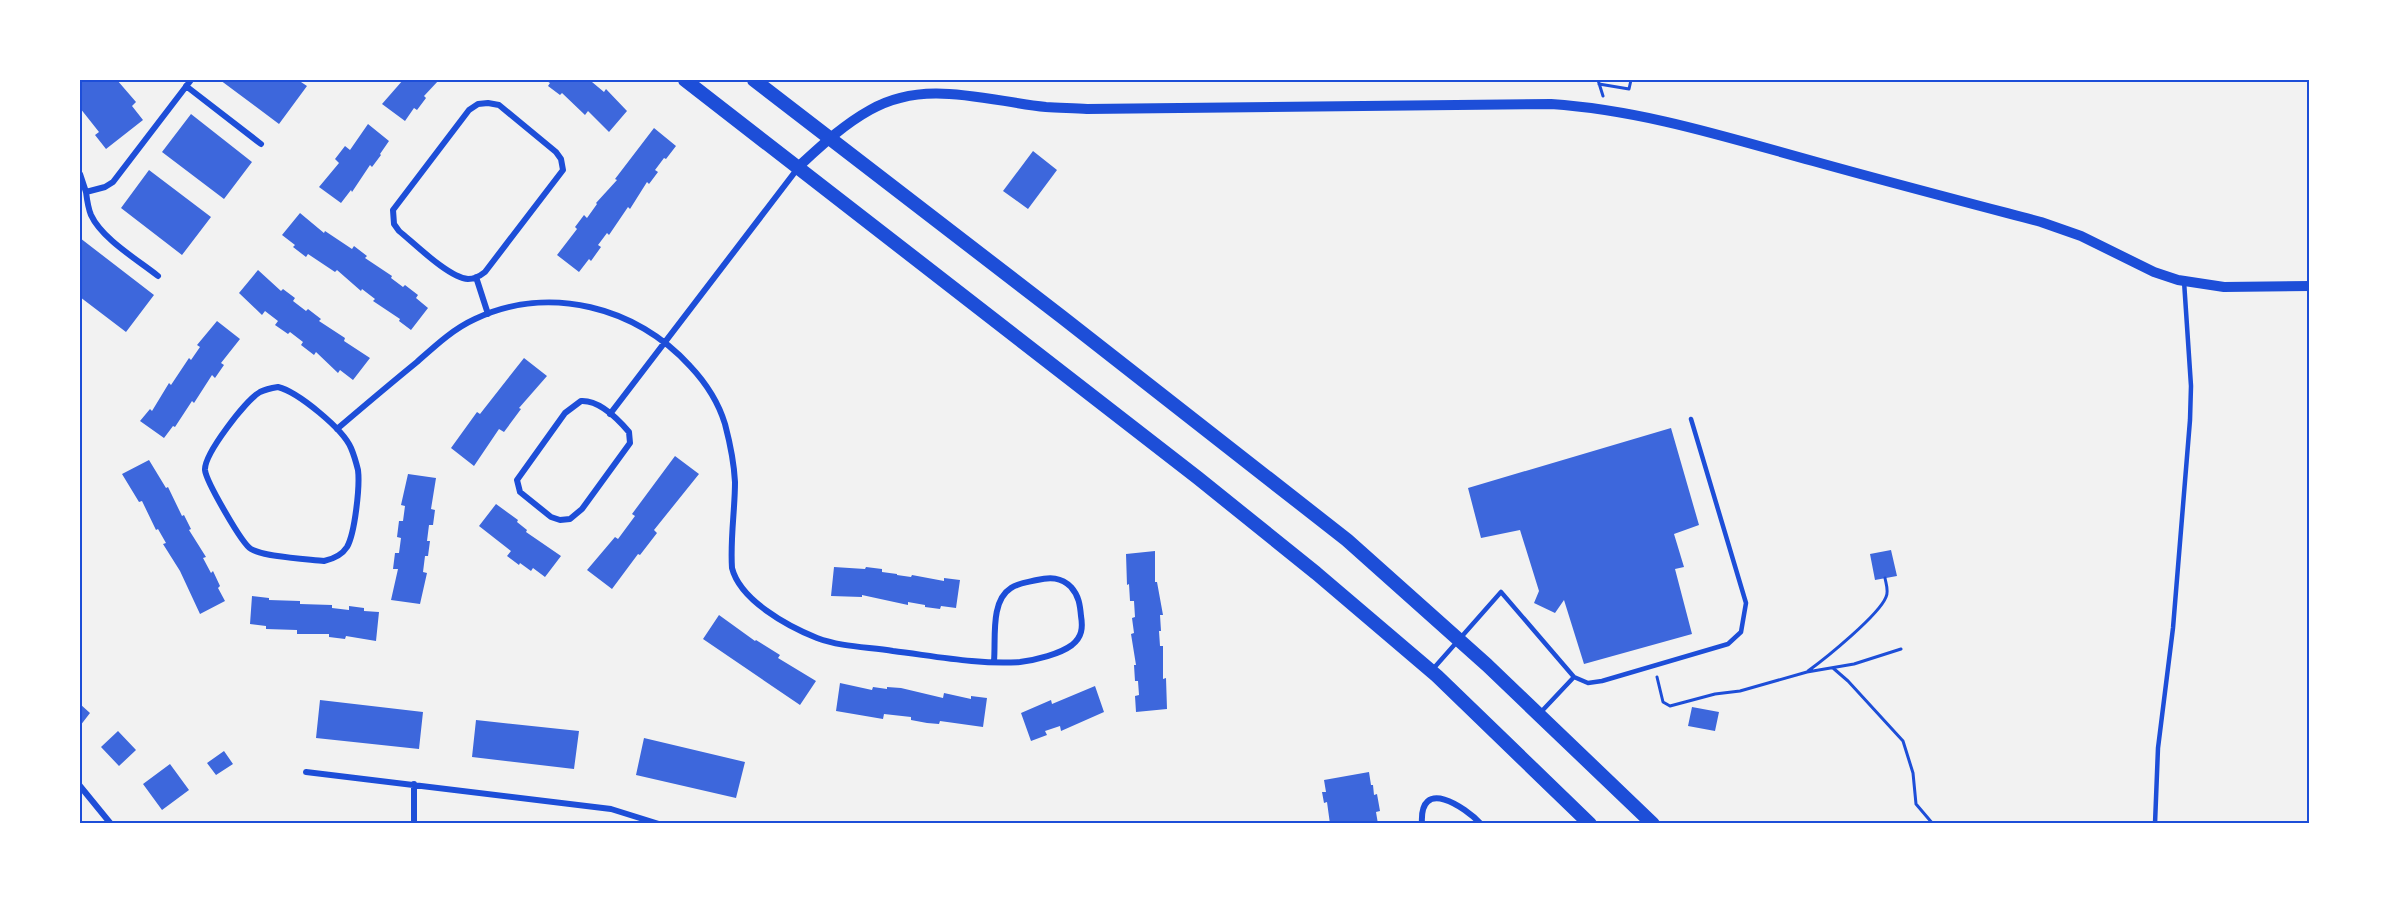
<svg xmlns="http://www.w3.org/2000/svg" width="2389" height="903" font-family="'Titillium Web',sans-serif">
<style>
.building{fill:#3d67dc}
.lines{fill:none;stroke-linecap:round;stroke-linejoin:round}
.path{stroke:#1d4ed8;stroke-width:3}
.service{stroke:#1d4ed8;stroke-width:4.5}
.minor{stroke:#1d4ed8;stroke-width:6}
.tertiary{stroke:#1d4ed8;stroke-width:10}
.primary{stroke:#1d4ed8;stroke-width:14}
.neatline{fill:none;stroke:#1d4ed8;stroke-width:2}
</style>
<rect width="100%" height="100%" fill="#f2f2f2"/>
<path class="building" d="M80,80h37l19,22 -4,4 11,14 -37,29 -11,-14 4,-3 -19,-24z
M220,80h78l9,6 -28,38z
M403,80h36l-15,16 2,2 -9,12 -3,-2 -9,13 -23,-17z
M545,80h49l-2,2 12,10 2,-3 21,22 -18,21 -21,-21 -3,4 -23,-22 -2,2 -12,-9 2,-3z
M191,114l61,48 -28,37 -62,-47z
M368,124l21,17 -9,13 1,1 -9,12 -2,-2 -18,27 -1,-2 -10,13 -22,-16 20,-24 -4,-4 10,-13 5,4z
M654,128l22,18 -10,13 -2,-1 -9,12 3,2 -9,12 -2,-2 -17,27 -2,-2 -19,28 -2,-2 -9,12 3,2 -10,14 -2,-2 -10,13 -22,-17 20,-26 -2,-2 9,-12 3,3 10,-14 -1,-1 21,-23 -2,-1z
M1033,151l24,19 -29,39 -25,-18z
M149,170l62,47 -29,38 -61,-47z
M300,213l24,20 1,-2 27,18 2,-3 13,10 -2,2 27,18 -1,2 12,9 2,-2 13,10 -2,3 12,10 -17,22 -12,-9 1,-2 -27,-18 2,-2 -13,-10 -1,2 -24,-21 -2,2 -27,-18 -2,3 -13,-10 2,-2 -13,-10z
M80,238l74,57 -28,37 -46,-35z
M258,270l23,21 2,-2 12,9 -2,3 13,10 2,-2 13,10 -2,2 26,17 -1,3 26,17 -17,22 -13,-10 -2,3 -22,-21 -2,3 -13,-10 2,-3 -13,-10 -2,2 -13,-9 3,-4 -13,-10 -3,4 -23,-22z
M217,321l23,18 -19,24 3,2 -9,13 -3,-3 -18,28 -2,-2 -17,26 -2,-1 -9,12 -24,-17 10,-12 2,2 17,-28 2,2 18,-27 2,2 9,-13 -3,-2z
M524,358l23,18 -28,32 2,1 -17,23 -5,-3 -25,37 -23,-18 26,-36 3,2z
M1671,428l28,97 -25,9 10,33 -9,2 17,65 -108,30 -20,-64 -9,13 -21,-10 5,-12 -19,-61 -39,8 -13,-50z
M675,456l24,18 -45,56 3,3 -17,22 -2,-1 -26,35 -25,-19 28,-33 3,2 17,-23 -3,-2z
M149,460l17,28 2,-1 14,29 2,-1 7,14 -2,1 17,27 -3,1 8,15 2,-2 7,15 -2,2 7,13 -25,13 -20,-43 -17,-27 3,-1 -8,-14 -2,1 -14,-29 -3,1 -17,-28z
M408,474l28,4 -5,31 4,1 -2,15h-4l-2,16h3l-2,15h-3l-2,16 4,1 -7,31 -29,-4 7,-31h-5l2,-16h4l2,-15 -4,-1 2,-16h4l2,-15 -4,-1z
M496,504l22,16 -1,2 10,8 -1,2 35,24 -16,21 -12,-9 -2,3 -11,-8 -1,2 -12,-9 4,-5 -32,-25z
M1891,550l6,26 -22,4 -5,-26z
M1155,551v31h2l6,33h-3l1,16h-2l1,15h3v33l3,-1 1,31 -31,3 -1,-16 4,-1 -1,-14h-3l-1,-16h2l-5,-31 3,-1 -2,-15 3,-1 -1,-16h-4l-1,-17 -2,1 -1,-31z
M834,567l31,2 1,-2 16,2v3l15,2v1l14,2 1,-2 32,6v-3l16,2 -4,28 -15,-2 -1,3 -15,-2v-2l-17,-3v3l-46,-10v2l-31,-1z
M252,596l17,2v2l31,1v3l32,1v3l17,2v-4l15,2v3l15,1 -3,29 -30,-5 -1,3 -16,-2v-3h-32v-4l-31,-1v-3l-16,-2z
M719,615l36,26 1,-1 24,15 -2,3 38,23 -16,24 -97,-66z
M840,683l32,7 1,-3 14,2v-2l14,1 42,10 1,-5 27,6v-3l16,2 -4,29 -43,-6 -1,3 -12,-1 -16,-3v-3l-27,-3 -1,5 -47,-8z
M1095,686l9,26 -43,19 -1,-5 -15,5 2,4 -16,6 -10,-28 30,-13 1,4z
M320,700l103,12 -4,37 -103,-11z
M80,704l10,9 -10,13z
M1692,707l27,5 -4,19 -27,-5z
M476,720l103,11 -5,38 -102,-12z
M118,731l18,19 -17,16 -18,-19z
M644,738l101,24 -9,36 -100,-23z
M224,751l9,13 -17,11 -9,-12z
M170,764l19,26 -27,20 -19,-26z
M1369,772l2,13h2l1,10 3,-1 3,17 -4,1 2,12h-48l-3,-22 -3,1 -2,-11h4l-2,-12z"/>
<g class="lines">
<path class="path" d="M1598,80l5,16
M1599,84l30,5 2,-9
M1833,668l15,13 55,60 10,32 3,31 17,20
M1808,671c18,-13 71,-56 78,-74 3,-6 0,-13 -1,-19
M1657,677l6,25 7,4 45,-12 25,-3 67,-19 47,-8 47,-15"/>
<path class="service" d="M1433,669l68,-77 73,85 -33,35
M1574,677l14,6 14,-2 126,-37 13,-12 5,-29 -55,-184
M2155,824l3,-76 15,-120 17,-208 1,-34 -7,-105"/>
<path class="minor" d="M186,86l75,58
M488,103l11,2 57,47 5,7 2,11 -78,102c-5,4 -10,7 -17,7 -19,-1 -54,-36 -69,-48l-5,-7 -1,-14 76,-100 9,-6z
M80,174l6,18 19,-5 8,-5 78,-102
M86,192c1,8 2,16 5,23 11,24 47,45 67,61
M476,277l12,37
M278,387c20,5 65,42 73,61 3,7 5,14 7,22 2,16 -3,63 -11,77 -5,8 -14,12 -23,14 -17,-2 -59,-4 -73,-12 -9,-5 -45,-68 -46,-79 -1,-16 41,-70 55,-78 6,-3 12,-4 18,-5z
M581,401c18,-1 37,18 48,31l1,11 -48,66 -12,10 -10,1 -9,-3 -31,-25 -3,-12 48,-67z
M610,414l188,-246
M337,429c27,-23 53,-45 80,-67 18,-16 36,-33 58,-43 74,-35 162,-12 215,47 16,17 28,35 35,58 5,19 9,38 10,58 0,28 -5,57 -3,86 8,32 55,58 85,70 24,9 51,9 76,13 41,5 87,14 127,11 16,-2 40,-8 52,-17 10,-8 11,-17 9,-29 -1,-11 -2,-20 -10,-29 -10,-10 -21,-10 -34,-7 -8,2 -19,3 -26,8 -21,13 -15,51 -17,73
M306,772l305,37 48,15
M414,784v40
M80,786l31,38
M1422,824c-3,-48 43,-17 59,0"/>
<path class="tertiary" d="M798,167c23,-21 45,-42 72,-57 55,-32 117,-9 176,-3 14,1 28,1 41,2l464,-5c90,6 175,33 262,57 75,21 152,41 228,61l40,14 73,36 24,8 46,7 86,-1"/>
<path class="primary" d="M685,80l513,398 118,95 121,103 153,148
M754,80l308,237 285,223 140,125 166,159"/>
</g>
<rect width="2389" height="903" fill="none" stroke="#ffffff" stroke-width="162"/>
<rect x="81" y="81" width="2227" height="741" class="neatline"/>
</svg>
